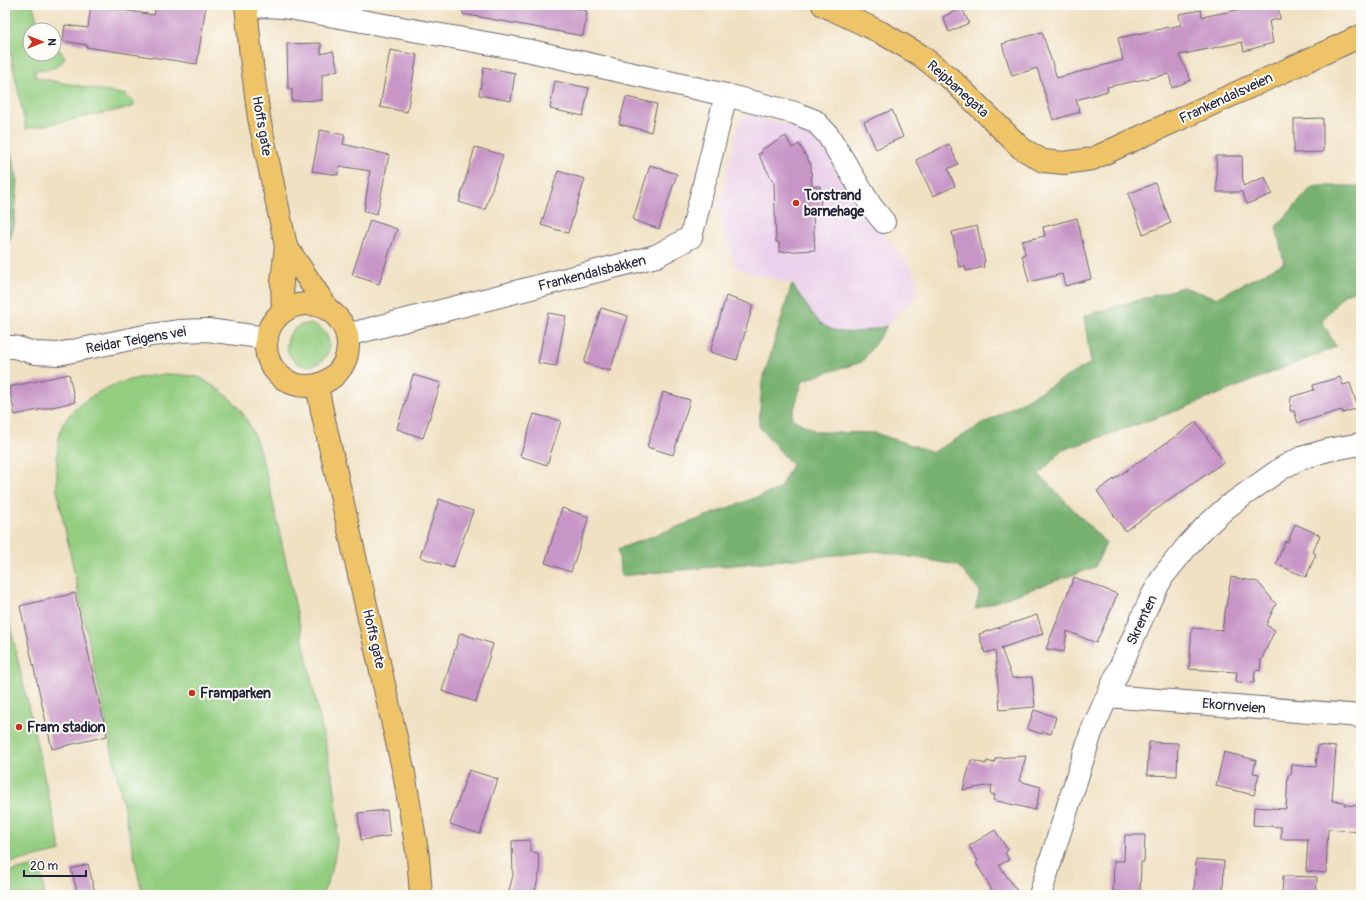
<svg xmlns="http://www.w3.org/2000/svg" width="1366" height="900" font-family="Pangolin,sans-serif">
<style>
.built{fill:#ebd1eb}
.green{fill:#94ce81;stroke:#5b785e}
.forest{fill:#77b16f;stroke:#4c6a55}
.building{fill:#c796c7}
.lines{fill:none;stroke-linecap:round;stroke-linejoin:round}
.minor-casing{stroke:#6a656b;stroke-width:24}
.major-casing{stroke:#6a656b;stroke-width:24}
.minor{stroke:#fff;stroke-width:22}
.major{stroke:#efc469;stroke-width:22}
.poi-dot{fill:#c8321e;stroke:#fdfcf7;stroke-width:1.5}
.labels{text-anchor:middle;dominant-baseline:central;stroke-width:4;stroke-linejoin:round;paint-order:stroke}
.street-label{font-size:14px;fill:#22223b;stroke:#fdfcf7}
.poi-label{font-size:14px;font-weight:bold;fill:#22223b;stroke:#fdfcf7;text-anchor:start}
</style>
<rect width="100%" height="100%" fill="#fdfcf7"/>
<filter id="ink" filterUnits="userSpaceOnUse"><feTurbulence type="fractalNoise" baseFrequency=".025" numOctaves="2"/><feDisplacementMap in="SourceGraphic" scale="8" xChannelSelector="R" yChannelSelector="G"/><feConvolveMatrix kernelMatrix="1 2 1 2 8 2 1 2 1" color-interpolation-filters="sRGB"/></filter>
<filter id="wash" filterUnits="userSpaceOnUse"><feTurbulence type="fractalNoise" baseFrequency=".012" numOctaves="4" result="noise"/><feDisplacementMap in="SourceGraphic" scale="16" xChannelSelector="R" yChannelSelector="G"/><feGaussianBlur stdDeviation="0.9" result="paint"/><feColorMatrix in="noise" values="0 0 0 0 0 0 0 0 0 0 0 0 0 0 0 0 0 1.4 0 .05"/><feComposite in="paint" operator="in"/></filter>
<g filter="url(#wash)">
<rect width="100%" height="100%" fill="#f0e1c3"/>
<path class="built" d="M749,115l71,19 56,91 34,41 6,10 2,13 -5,13 -12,8 -14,16 -24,5 -23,1 -18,-8 -10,-11 -20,-29 -41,-11 -16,-6 -17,-59 22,-90z"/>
<path class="green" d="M5,5h28l5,19 5,6h-13v24h24v-10l11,13c-6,13 -17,12 -30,13v5l2,3 90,17 1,3 6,4 -1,5 -107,22 -21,-103z
M287 345a21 21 0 1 1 42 0a21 21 0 1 1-42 0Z
M169,374c9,1 19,1 28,3 5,1 11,6 16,9 38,22 45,59 56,98l65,300c6,41 6,72 -12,111h-178l-4,-11 -83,-393c0,-18 -2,-54 7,-69 4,-7 11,-13 17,-18 28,-22 54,-27 88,-30z
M5,603l56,248 -56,13z
M39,865l6,30h-40v-22z"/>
<path class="forest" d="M5,128l13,53 -4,45 -5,16 -4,5z
M1313,186h48v103l-17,5 -22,27 14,26 -157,63 -116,40 -24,24 67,69 -11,24 -120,42 5,-18 -23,-26 -81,-14 -255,25 -3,-27 161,-60 13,-24 -33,-39 3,-44 30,-98c8,11 20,32 30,40 19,14 44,7 65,2l-25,36 -59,18 -12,38 26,14 58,1 58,19 158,-89 -7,-47 99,-29 33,11 68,-35 -8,-36z"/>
<g id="blocks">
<path class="building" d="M91,5l63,10 2,-10h50l-9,59 -111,-17 1,-2 -24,-4 2,-16 23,3z
M463,5h96l28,6 -4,25 -120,-22z
M1250,5h28l2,14 -11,2 4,22 -29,8 -2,-9 -63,13 12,25 -19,8 -3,-14 -62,13 1,4 -32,9 4,12 -27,8 -16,-52 -25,8 -10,-32 40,-12 15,46 66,-18 -5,-22 43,-9 5,-2 1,1 14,-3 -2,-11 22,-4 1,7 35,-7v-2z
M962,8l7,15 -20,9 -6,-15z
M321,43v11l12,-3 5,19 -16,5v25l-30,1v-12h-4l-1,-45z
M390,50l27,5 -10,57 -27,-5z
M484,67l31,6 -4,28 -32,-6z
M555,81l34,7 -6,28 -33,-7z
M626,97l31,7 -6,28 -32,-8z
M892,110l11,27 -27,12 -12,-27z
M1323,118v34l-29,1v-34z
M320,130l25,5 -2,9 46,11 -12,59 -13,-3 6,-40 -31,-5 -1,9 -26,-4z
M786,136l6,12 7,-4 12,21 1,21h8l1,27h-8l2,37 -36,2v-10h-3l-2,-59 -16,-29 4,-1 -1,-3z
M949,144l9,20 -10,5 7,17 -22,10 -17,-36z
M475,147l28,8 -18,55 -26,-8z
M1216,156h26l1,30 22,-9 7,17 -25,10 -5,-12h-25z
M650,165l27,9 -18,55 -26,-9z
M558,171l27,8 -17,54 -27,-8z
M1155,183l16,40 -28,11 -15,-40z
M1077,218l14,61 -26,7 -3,-12 -33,8 -7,-27 3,-1 -3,-13 23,-5 -2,-9z
M370,220l27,9 -18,55 -27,-9z
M977,226l8,36h-2l1,5 -18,4 -1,-5 -6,1 -7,-35z
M726,296l27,9 -16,55 -27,-8z
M601,308l27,8 -18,55 -26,-8z
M548,313l18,3 -10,50 -18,-3z
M69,374l6,28 -60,13 -6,-28z
M413,375l28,8 -18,55 -26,-9z
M1340,377l3,8 7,-2 8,25 -15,5 -1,-3 -44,13 -4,-12h-4l1,-14 23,-7 -1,-5z
M663,392l27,8 -17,55 -26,-8z
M534,414l27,7 -14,44 -27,-9z
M1196,422l28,40 -99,69 -28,-40z
M439,499l34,12 -20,57 -33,-11z
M562,508l27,9 -18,55 -26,-9z
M1295,524l25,11 -7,17 3,2 -10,23 -30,-13 9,-23 3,1z
M1074,577l43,17 -6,16 -15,33 -29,-12 -3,21 -18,-3z
M1231,577l27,5 18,22 -10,21 9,5 -14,30 -1,11 -5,-1 -1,13 -18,-1 1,-10 -48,-3 3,-41 30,2z
M75,593l32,143 -55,13 -32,-143z
M1037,615l6,19 -42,14 11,30 20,-1 3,30 -35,3 -5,-60 -10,3 -6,-19z
M460,633l33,11 -17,58 -34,-11z
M1034,710l22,7 -5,17 -8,-2 -1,2 -15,-5z
M1149,742l29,1 -1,33 -30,-1z
M1318,745l18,2 -4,54 13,1 -1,3 17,1v26l-33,-3 -2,44 -20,-2 2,-32h-27v-12l-28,-2 1,-18 32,2 2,-34h3l1,-10 24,2z
M1224,752l32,8 -3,13 6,1 -5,21 -38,-9z
M1026,756l-7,25 22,6 -6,23 -42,-10 2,-5 -5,-1 2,-9 -29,5 8,-30 15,4 1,-3 7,2 2,-5z
M469,770l29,9 -18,55 -30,-10z
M387,810l3,26 -29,4 -3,-27z
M995,830l13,20 -3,3 4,7 -10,5 21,30h-25l-19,-32 2,-2 -9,-15z
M1125,835h20l-1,27h-3l-1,31h-8v2h-19l1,-34h10z
M530,840v12l8,1 2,18 -6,24h-26l5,-20 -1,-34z
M1196,859l28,2 -1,34h-29z
M88,864l7,29 -8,2h-9l-7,-26z
M1283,876l34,1 -1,18h-34z"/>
</g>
</g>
<g filter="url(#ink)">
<use href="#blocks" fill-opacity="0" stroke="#6a656b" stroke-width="1"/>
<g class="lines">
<defs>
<path id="minor" d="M247,8l19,-2 17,1 248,44 195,44 69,18 20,8 13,14 43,71 13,16
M347,335l309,-79 35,-19 35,-142
M5,347h9l21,6 23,1 87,-18 35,-5 27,-1 60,8
M1108,696l253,20
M1040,895l51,-162 59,-133 13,-24 25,-31 17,-18 22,-20 55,-39 19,-10 27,-8 33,-6"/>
<path id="major" d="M246,5l5,52 8,61 27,128 -4,36 1,30
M823,5l57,27 40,23 32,25 69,68 22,13 21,2 28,-4 269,-123
M286,246l42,63
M266 345a41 41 0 1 1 82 0a41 41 0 1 1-82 0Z
M317,385l5,26 82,362 14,84 3,38"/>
</defs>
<use href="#minor" class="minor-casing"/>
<use href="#major" class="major-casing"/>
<use href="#minor" class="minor"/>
<use href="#major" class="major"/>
</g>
</g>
<g class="poi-dot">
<circle cx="796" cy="203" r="4"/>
<circle cx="192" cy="693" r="4"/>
<circle cx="19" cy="727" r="4"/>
</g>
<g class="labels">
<g class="street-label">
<text transform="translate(958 89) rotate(42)">Reipbanegata</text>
<text transform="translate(1226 98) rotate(-25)">Frankendalsveien</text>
<text transform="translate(262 126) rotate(80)">Hoffs gate</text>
<text transform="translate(592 273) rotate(-14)">Frankendalsbakken</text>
<text transform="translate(136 340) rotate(-10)">Reidar Teigens vei</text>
<text transform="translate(1142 620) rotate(-65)">Skrenten</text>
<text transform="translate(374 639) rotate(77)">Hoffs gate</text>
<text transform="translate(1234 706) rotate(5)">Ekornveien</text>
</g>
<g class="poi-label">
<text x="804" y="195">Torstrand<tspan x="804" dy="16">barnehage</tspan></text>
<text x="200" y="693">Framparken</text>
<text x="27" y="727">Fram stadion</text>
</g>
</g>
<rect width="1366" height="900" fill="none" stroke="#fdfcf7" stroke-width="20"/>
<g transform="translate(42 42) rotate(90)"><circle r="19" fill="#fdfcf7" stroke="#a5a5ac"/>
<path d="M0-3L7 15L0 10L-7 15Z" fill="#c8321e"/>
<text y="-6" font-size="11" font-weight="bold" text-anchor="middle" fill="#22223b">N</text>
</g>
<path d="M24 870v6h62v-6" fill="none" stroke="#22223b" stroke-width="2"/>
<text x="30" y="870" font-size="12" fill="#22223b" stroke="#fdfcf7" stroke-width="3" paint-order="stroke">20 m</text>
</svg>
